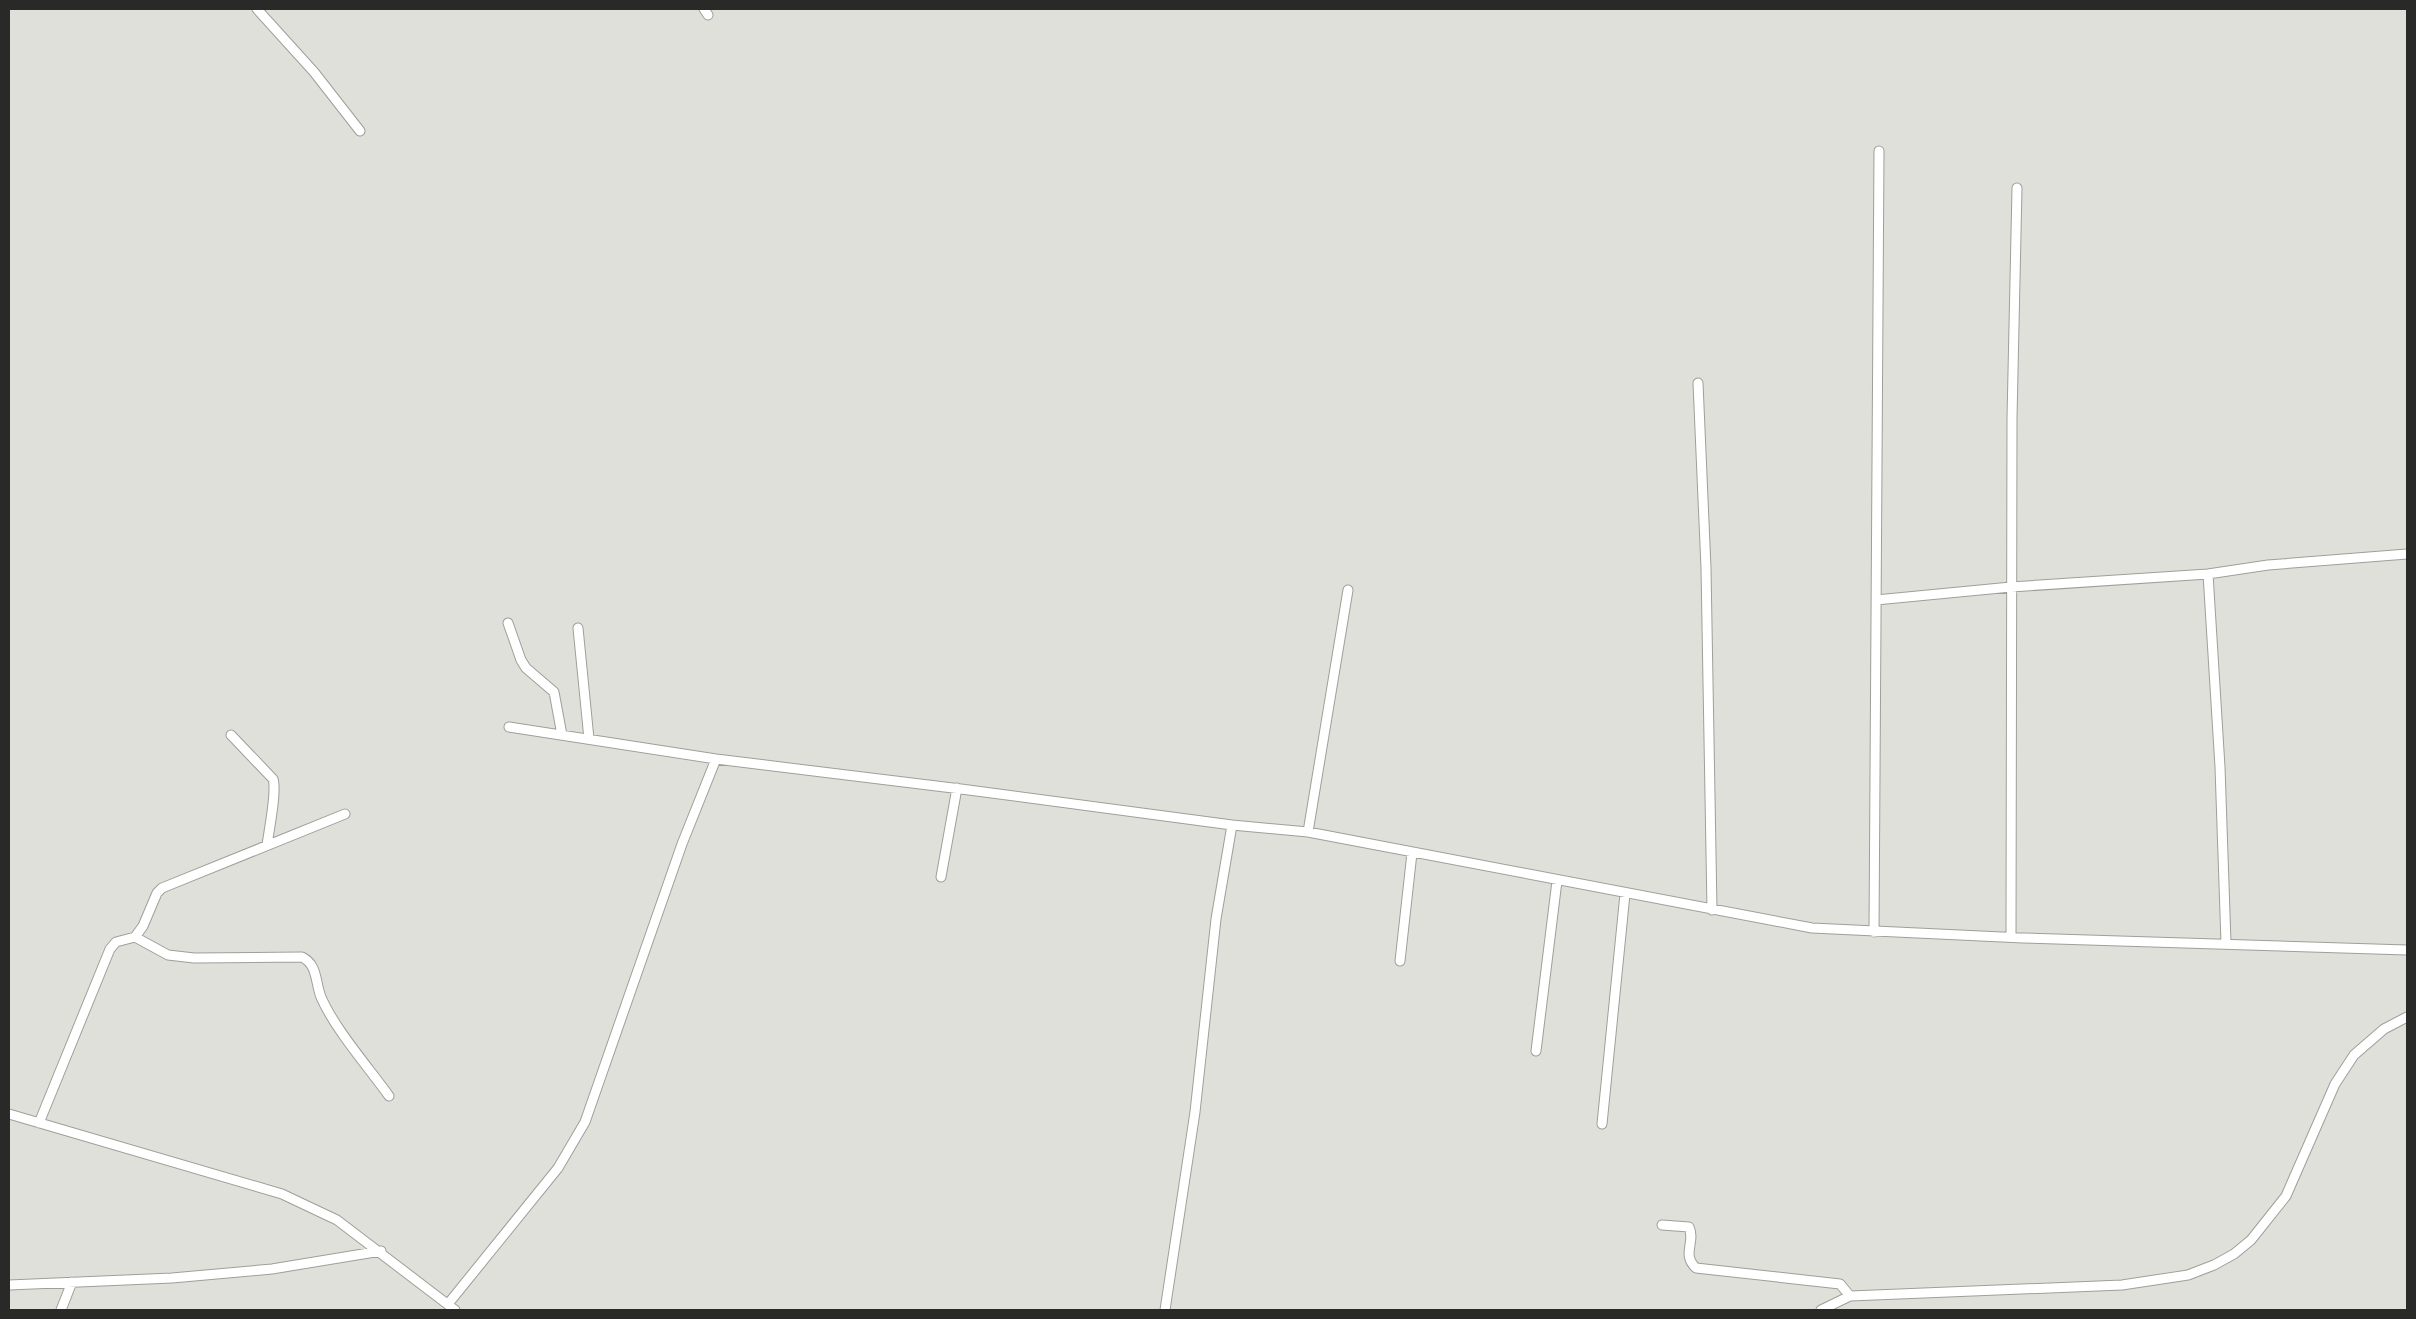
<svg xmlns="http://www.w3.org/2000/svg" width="2416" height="1319" font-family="'Crimson Pro',serif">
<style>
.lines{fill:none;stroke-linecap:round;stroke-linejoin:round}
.minor-casing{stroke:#9f9f9a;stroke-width:11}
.minor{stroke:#fff;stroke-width:9}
</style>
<rect width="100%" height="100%" fill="#e0e0db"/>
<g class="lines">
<defs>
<path id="minor" d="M257,9l57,63 46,59
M704,9l4,6
M1698,383l8,185 6,342
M2208,574l12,193 6,176
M1876,600l135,-13 197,-13 60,-9 139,-11
M508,623l13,37 5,8 28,24 8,43
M578,628l11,111
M509,727l207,32 245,30 271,36 76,7 504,96 211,10 384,12
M231,735l42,44c4,12 -4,51 -6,66
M1308,832l40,-242
M941,877l16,-89
M1874,932l5,-781
M135,937l33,18 26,3 108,-1c16,8 13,25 19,40 13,31 48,71 68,99
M2011,937l1,-519 5,-230
M1400,961l12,-108
M1536,1051l21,-170
M9,1114l273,80 55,26 118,90
M39,1123l71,-174 6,-7 19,-5 8,-11 14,-33 5,-5 183,-74
M1602,1124l23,-230
M1662,1225l27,2c7,15 -8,27 7,41l144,16 10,12
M9,1285l163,-7 100,-9 109,-18
M448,1304l110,-136 27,-46 97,-278 34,-85
M61,1310l11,-28
M1165,1310l30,-198 21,-193 16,-94
M1821,1310l29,-14 272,-11 66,-10 26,-10 20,-11 17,-14 35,-44 49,-112 19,-29 30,-26 23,-12"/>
</defs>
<use href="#minor" class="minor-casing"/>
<use href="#minor" class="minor"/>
</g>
<rect width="2416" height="1319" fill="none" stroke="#292927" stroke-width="20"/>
</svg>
